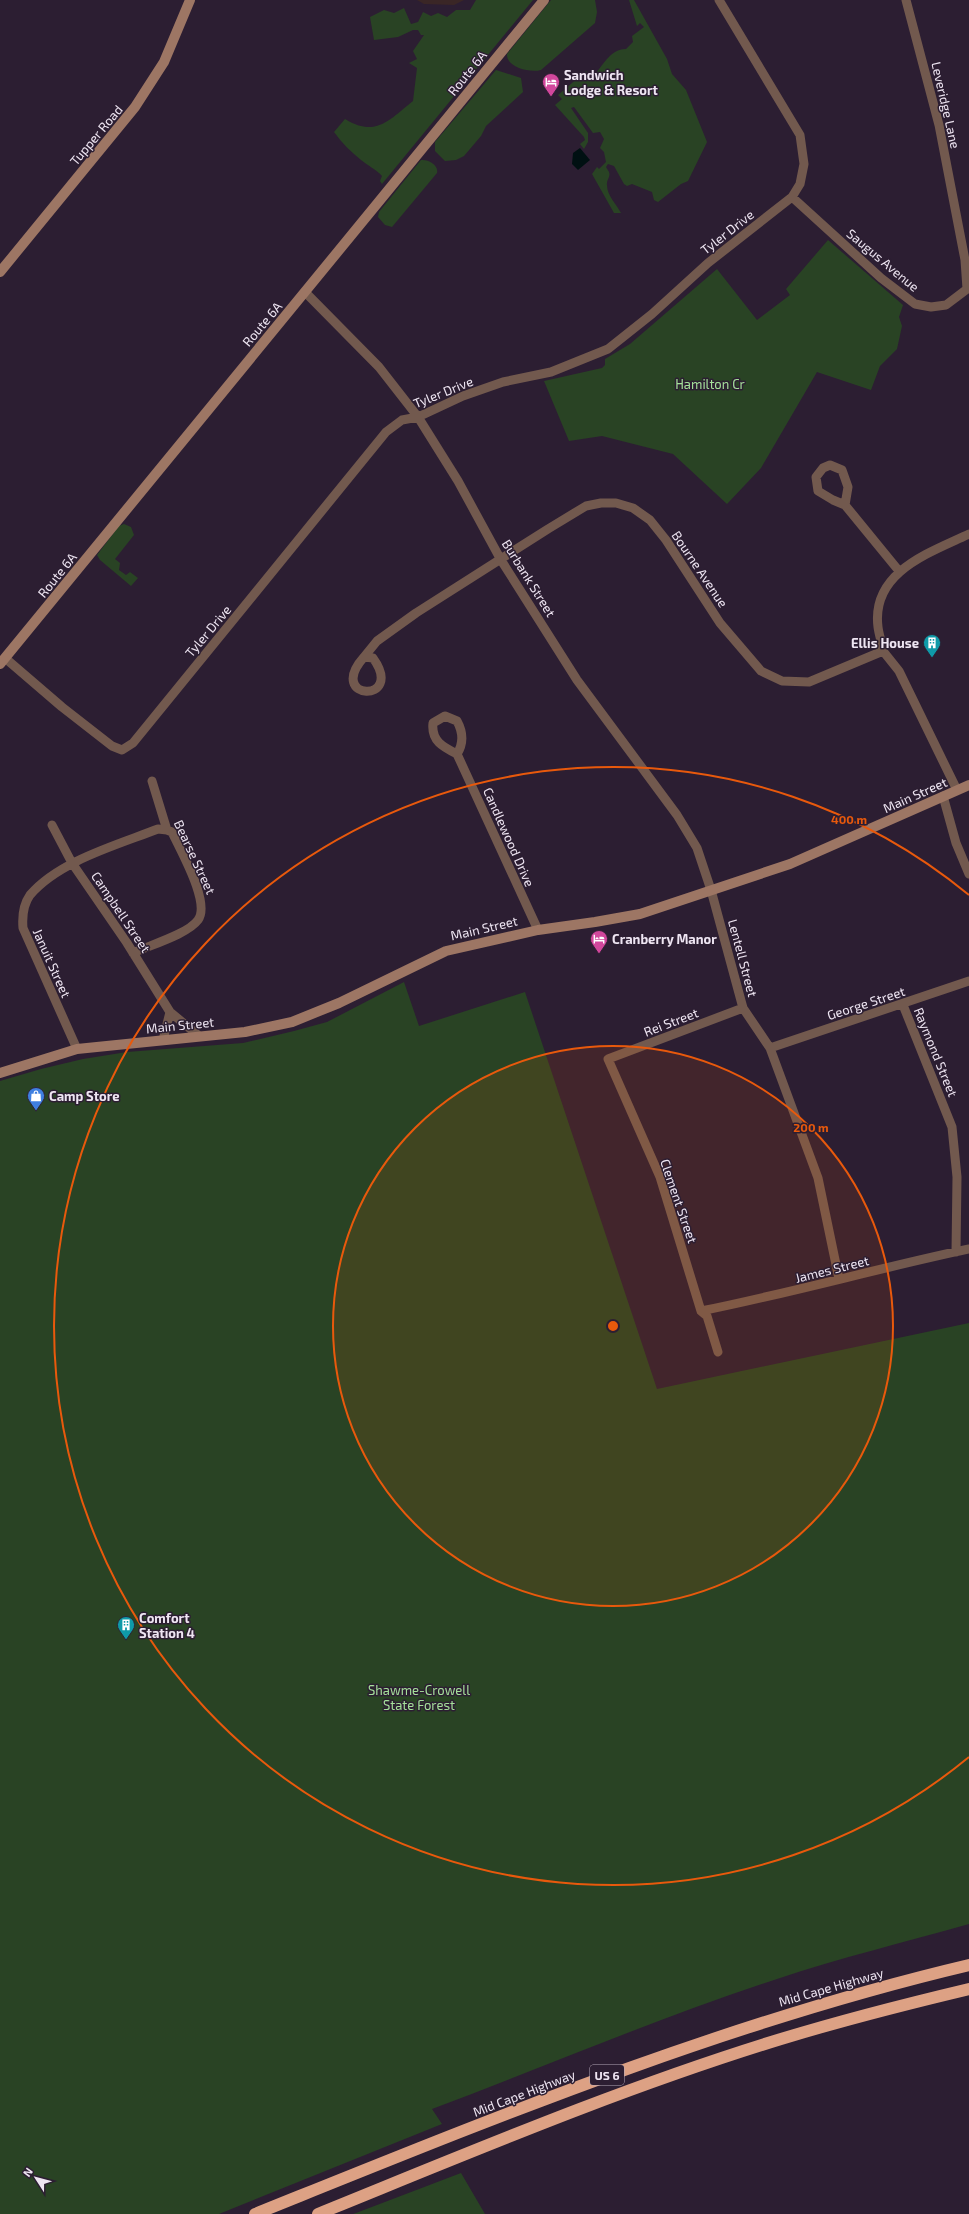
<svg xmlns="http://www.w3.org/2000/svg" width="969" height="2214" font-family="'Exo 2',sans-serif">
<style>
.commercial{fill:#3a2626}
.green{fill:#294324}
.water{fill:#001012}
.lines{fill:none;stroke-linecap:round;stroke-linejoin:round}
.street{stroke:#72594e;stroke-width:9}
.secondary{stroke:#9d7664;stroke-width:10}
.highway{stroke:#dda184;stroke-width:12}
.ring{fill:none;stroke:#e8590c;stroke-width:2}
.labels{text-anchor:middle;dominant-baseline:central;stroke-width:3;stroke-linejoin:round;paint-order:stroke}
.shield{fill:#2c1e32;stroke:#b4a9b8;stroke-width:1}
.shield-label{font-size:12px;font-weight:bold;fill:#eee5f2}
.street-label{font-size:13px;fill:#eee5f2;stroke:#2c1e32}
.poi-label{font-size:13px;font-weight:bold;fill:#eee5f2;stroke:#2c1e32;text-anchor:start}
.park-label{font-size:13px;fill:#a5e09a;stroke:#2c1e32}
.centre{fill:#e8590c;stroke:#2c1e32;stroke-width:2}
.ring-label{font-size:12px;text-anchor:middle;font-weight:bold;fill:#e8590c;stroke:#2c1e32;stroke-width:3;stroke-linejoin:round;paint-order:stroke}
</style>
<rect width="100%" height="100%" fill="#2c1e32"/>
<path class="commercial" d="M417,0h47l-10,5 -30,-1z"/>
<path class="green" d="M476,0h57l-151,184 -2,-3 2,-5c-6,-7 -14,-10 -21,-16 -10,-8 -19,-17 -27,-28l11,-13c31,19 44,1 68,-18l4,-33 -8,-5 8,-4 -4,-8 11,-16h-3l-3,-5h-5l-15,7 -24,3 -4,-23 14,-7 10,3 10,-5 7,16 7,-2 5,-10 8,4 7,-3 9,4 9,-7h14z
M551,0h44l2,12 -2,11 -54,47c-10,3 -35,-2 -34,-16z
M629,0h5l33,59 5,15 14,16 21,52 -19,39 -7,3 -23,18 -4,-2 -2,-8 -20,-8 -5,2 -3,-2 -10,-18 -6,-2 -2,3c1,2 2,3 3,5 2,5 -3,8 -2,13 0,11 9,18 14,28h-7l-22,-39 5,-7 2,2 7,-7 -2,-10 -4,-4 4,-9 -4,-7 -7,1 -19,-26 -3,1 17,25v9l-4,7 -4,-5 5,-4 -1,-3 -29,-32 7,-6 -4,-4 28,-24 6,6c11,-10 17,-28 34,-28l7,-7 -1,-6 12,-9 -4,-4 -3,3z
M496,70l25,8 2,14 -37,34 -5,10 -17,20 -8,4 -11,1 -10,-10v-9z
M421,160c7,-1 18,5 16,13l-45,54 -7,-2 -7,-8 1,-5z
M828,240l75,65 -4,12 3,9 -5,23 -17,17 -9,24 -54,-18 -56,96 -34,36 -54,-50 -71,-18 -33,5 -25,-60 58,-13 3,-3v-6l25,-15 87,-75 40,51 33,-25 -4,-6z
M124,524l7,3 3,8 -19,24 5,4 -1,7 7,5 4,-3 8,6 -7,8 -31,-26 -3,-5 22,-29z
M404,982l15,44 106,-34 132,397 312,-66v601c-64,18 -129,34 -192,55 -117,38 -230,87 -345,130l10,15 -223,90h-219v-1133l41,-12 42,-10 44,-7 116,-9 51,-12 33,-9z
M461,2173l24,41h-132l3,-1z"/>
<path class="water" d="M580,148l10,12 -12,10 -6,-6 1,-11z"/>
<g class="lines">
<path class="street" d="M792,197l89,81 34,26 16,3 15,-2 21,-16 -2,-29 -26,-135 -33,-125
M305,292l74,75 39,50 40,64 43,79 76,120 100,135 20,33 14,42 32,118 27,40 48,130 21,101
M845,505l3,-18 -6,-17 -12,-5 -7,3 -7,9 2,14 15,9 12,5 54,66
M883,651c-1,-8 -4,-16 -5,-24 -7,-55 51,-74 91,-93
M364,657l13,-16 39,-28 132,-84 38,-23 15,-3h15l17,5 17,12 16,20 54,83 41,48 21,10 27,1 74,-31 16,20 58,119
M364,657l9,1c33,46 -48,43 -9,-1z
M5,658l57,49 50,39 10,4 11,-7 253,-311 16,-12 16,-3 45,-21 40,-14 48,-10 57,-23 44,-35 56,-51 84,-66 8,-13 4,-20 -4,-29 -81,-135
M457,754c7,-11 6,-22 0,-33l-12,-5 -12,7c-2,18 10,24 24,31l81,176
M943,796l13,47 13,31
M52,825l20,38 55,80 43,69 29,24
M133,953c17,-8 55,-19 65,-33 13,-17 -18,-70 -26,-88l-5,-2 -15,-49
M903,1005l49,122 5,50 -1,75
M163,1040l7,-28
M770,1048l199,-67
M77,1049l-54,-121c-1,-12 0,-23 7,-33 29,-34 87,-50 128,-66l9,1
M701,1311c90,-18 178,-43 268,-62
M718,1352l-11,-36 -6,-5 -41,-134 -52,-118 135,-51"/>
<path class="secondary" d="M0,272l135,-165 29,-45 26,-62
M0,664l544,-664
M0,1073l77,-24 168,-17 47,-10 47,-19 107,-52 92,-21 57,-8 45,-8 150,-50 179,-79"/>
<path class="highway" d="M255,2214c234,-94 468,-191 714,-249
M318,2214c153,-62 306,-127 463,-175 62,-19 125,-35 188,-50"/>
</g>
<circle cx="613" cy="1326" r="280" fill="#e8590c" fill-opacity=".12"/>
<g class="ring">
<circle cx="613" cy="1326" r="280"/>
<path d="M969 1757A559 559 0 1 1 969 895"/>
</g>
<defs>
<symbol id="hotel-pin" viewBox="-11 -11 22 30"><path d="M0 17L-7.5 6A9.5 9.5 0 1 1 7.5 6Z" fill="#d1479c" stroke="#2c1e32"/><path d="M-6-4.5h1.5V1H6V5H4.5V3h-9V5H-6ZM-4 0a1.8 1.8 0 1 1 3.6 0ZM.5 0V-2.5h3Q6-2.5 6 0Z" fill="#fff"/></symbol>
<symbol id="building-pin" viewBox="-11 -11 22 30"><path d="M0 17L-7.5 6A9.5 9.5 0 1 1 7.5 6Z" fill="#0f9aa8" stroke="#2c1e32"/><path d="M-4-6H4V6H1V3H-1V6H-4ZM-2.5-4.3h1.7v1.8h-1.7ZM.8-4.3h1.7v1.8H.8ZM-2.5-1h1.7V.8h-1.7ZM.8-1h1.7V.8H.8Z" fill="#fff"/></symbol>
<symbol id="shop-pin" viewBox="-11 -11 22 30"><path d="M0 17L-7.5 6A9.5 9.5 0 1 1 7.5 6Z" fill="#3f7fe0" stroke="#2c1e32"/><path d="M-5-2.5h2.3a2.7 3.5 0 0 1 5.4 0H5L5.5 6h-11ZM-1.5-2.5h3a1.5 2.3 0 0 0-3 0Z" fill="#fff"/></symbol>
</defs>
<g fill-rule="evenodd">
<use href="#hotel-pin" x="541" y="72" width="20" height="27"/>
<use href="#building-pin" x="922" y="633" width="20" height="27"/>
<use href="#hotel-pin" x="589" y="929" width="20" height="27"/>
<use href="#shop-pin" x="26" y="1086" width="20" height="27"/>
<use href="#building-pin" x="116" y="1615" width="20" height="27"/>
</g>
<g class="labels">
<rect class="shield" x="590" y="2065" width="34" height="20" rx="3"/>
<g class="shield-label">
<text x="607" y="2075">US 6</text>
</g>
<g class="street-label">
<text transform="translate(467 73) rotate(-51)">Route 6A</text>
<text transform="translate(946 105) rotate(77)">Leveridge Lane</text>
<text transform="translate(96 135) rotate(-50)">Tupper Road</text>
<text transform="translate(727 232) rotate(-38)">Tyler Drive</text>
<text transform="translate(883 260) rotate(40)">Saugus Avenue</text>
<text transform="translate(262 324) rotate(-50)">Route 6A</text>
<text transform="translate(443 392) rotate(-22)">Tyler Drive</text>
<text transform="translate(700 569) rotate(56)">Bourne Avenue</text>
<text transform="translate(57 575) rotate(-51)">Route 6A</text>
<text transform="translate(529 578) rotate(58)">Burbank Street</text>
<text transform="translate(208 631) rotate(-50)">Tyler Drive</text>
<text transform="translate(915 795) rotate(-24)">Main Street</text>
<text transform="translate(509 837) rotate(66)">Candlewood Drive</text>
<text transform="translate(195 857) rotate(65)">Bearse Street</text>
<text transform="translate(121 912) rotate(56)">Campbell Street</text>
<text transform="translate(484 928) rotate(-13)">Main Street</text>
<text transform="translate(743 958) rotate(75)">Lentell Street</text>
<text transform="translate(52 963) rotate(66)">Januit Street</text>
<text transform="translate(866 1003) rotate(-18)">George Street</text>
<text transform="translate(671 1022) rotate(-21)">Rei Street</text>
<text transform="translate(180 1025) rotate(-6)">Main Street</text>
<text transform="translate(936 1052) rotate(68)">Raymond Street</text>
<text transform="translate(679 1201) rotate(71)">Clement Street</text>
<text transform="translate(832 1269) rotate(-14)">James Street</text>
<text transform="translate(831 1987) rotate(-16)">Mid Cape Highway</text>
<text transform="translate(524 2093) rotate(-21)">Mid Cape Highway</text>
</g>
<g class="poi-label">
<text x="564" y="75">Sandwich<tspan x="564" dy="15">Lodge &amp; Resort</tspan></text>
<text x="919" y="643" text-anchor="end">Ellis House</text>
<text x="612" y="939">Cranberry Manor</text>
<text x="49" y="1096">Camp Store</text>
<text x="139" y="1618">Comfort<tspan x="139" dy="15">Station 4</tspan></text>
</g>
<g class="park-label">
<text x="710" y="384">Hamilton Cr</text>
<text x="419" y="1690">Shawme-Crowell<tspan x="419" dy="15">State Forest</tspan></text>
</g>
</g>
<circle cx="613" cy="1326" r="6" class="centre"/>
<g class="ring-label">
<text x="849" y="824">400 m</text>
<text x="811" y="1132">200 m</text>
</g>
<g transform="translate(36 2178) rotate(306)" stroke="#2c1e32" stroke-width="3" paint-order="stroke">
<path d="M0-3L7 15L0 10L-7 15Z" fill="#eee5f2"/>
<text y="-6" font-size="11" font-weight="bold" text-anchor="middle" fill="#eee5f2">N</text>
</g>
</svg>
